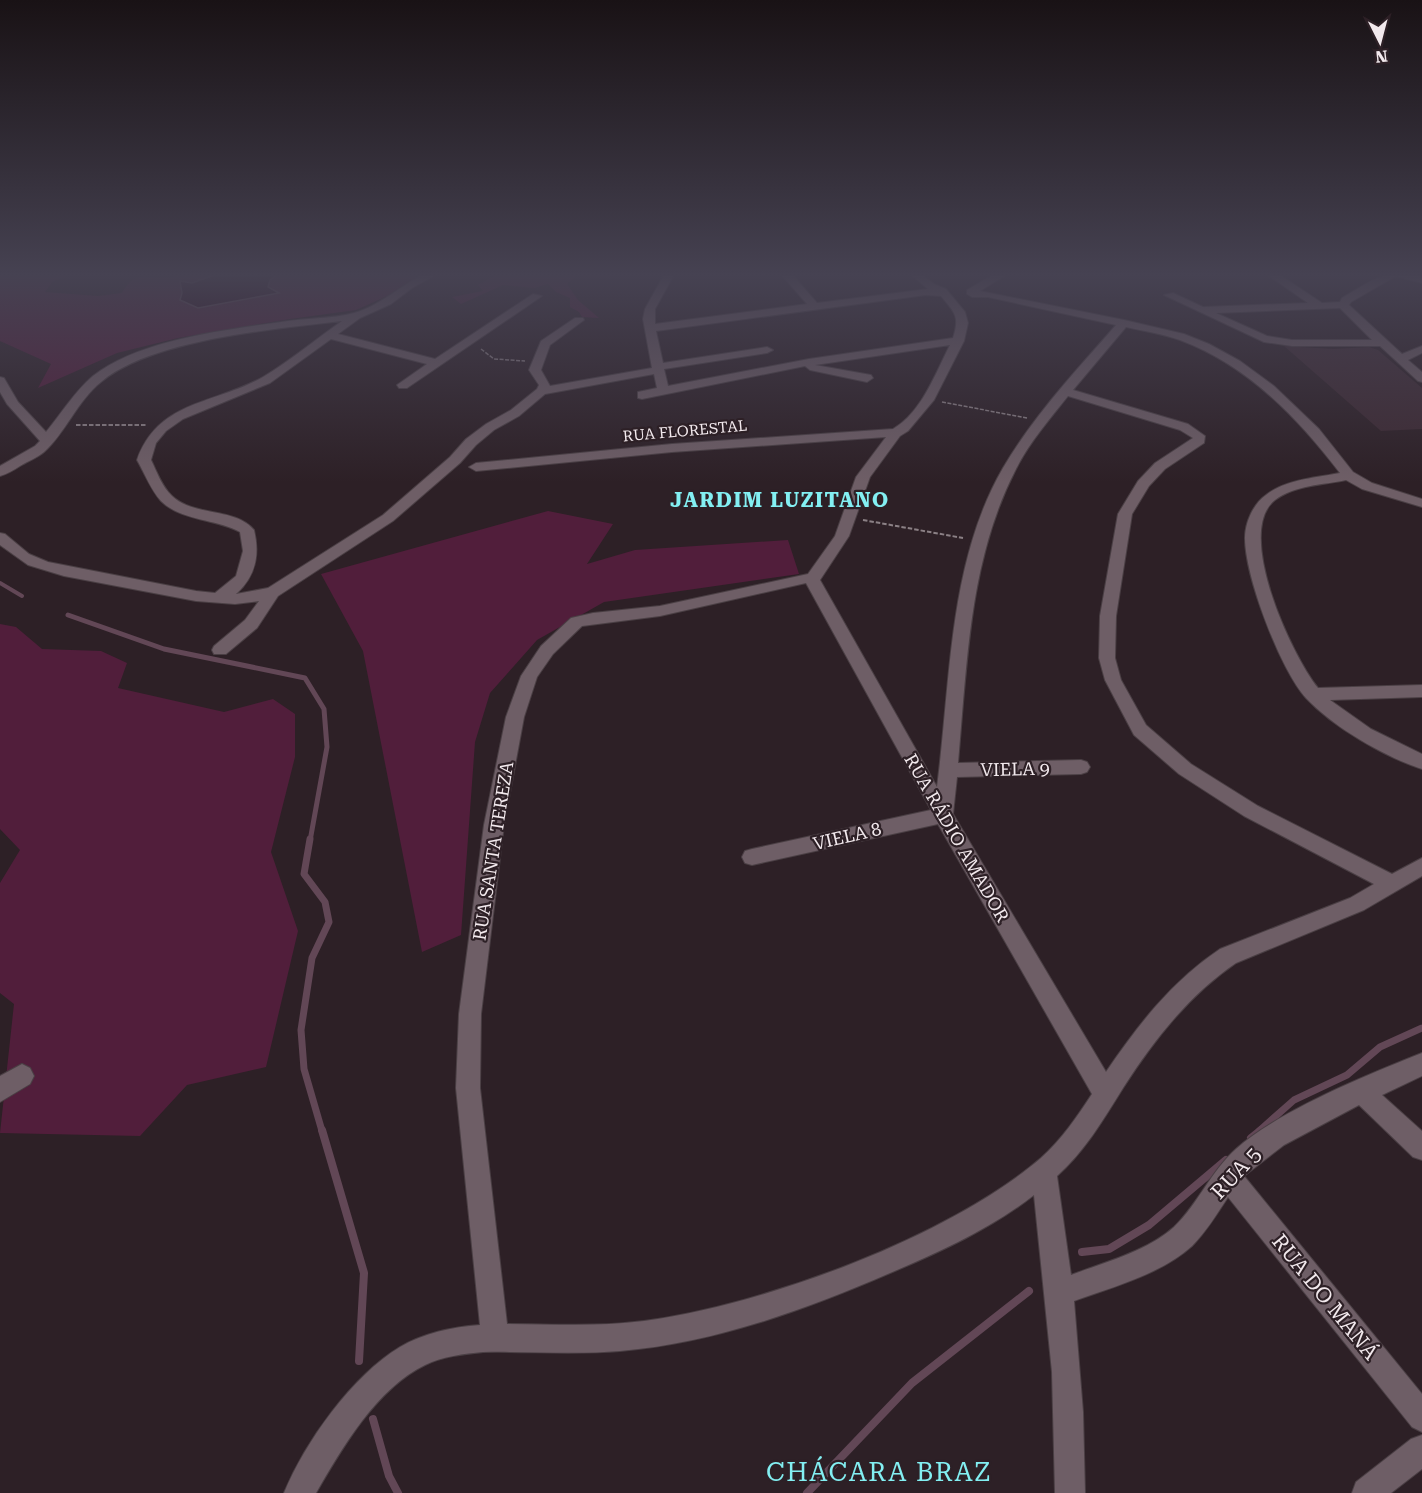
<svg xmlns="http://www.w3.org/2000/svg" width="1422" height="1493" font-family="'Roboto Serif',serif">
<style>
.built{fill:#3d2a33}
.green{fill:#511e3b}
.water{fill:#240116;stroke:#624756;stroke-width:1.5}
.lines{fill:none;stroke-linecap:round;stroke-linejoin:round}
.stream-far3{stroke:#624756;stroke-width:4}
.stream-far2{stroke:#624756;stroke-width:5}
.stream-far1{stroke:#624756;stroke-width:7}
.stream{stroke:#624756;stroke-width:8}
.minor-casing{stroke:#4a3f44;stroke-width:2}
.path-far1{stroke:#8b8085;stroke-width:1.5;stroke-dasharray:4 1.5;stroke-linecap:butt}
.path{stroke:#8b8085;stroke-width:2;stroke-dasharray:4.5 2;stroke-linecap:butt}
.minor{fill:#6e5e66;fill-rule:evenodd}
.labels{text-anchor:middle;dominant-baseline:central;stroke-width:4.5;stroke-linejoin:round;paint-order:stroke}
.far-street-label{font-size:15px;fill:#f2e9ed;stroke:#2d2026}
.street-label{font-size:18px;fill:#f2e9ed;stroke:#2d2026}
.far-district-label{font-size:20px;font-weight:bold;letter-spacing:1.5px;fill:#83eff2;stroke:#2d2026}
.near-street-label{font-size:21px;fill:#f2e9ed;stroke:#2d2026}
.near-quarter-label{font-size:26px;letter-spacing:1.5px;fill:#83eff2;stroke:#2d2026}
</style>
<rect width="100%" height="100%" fill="#2d2026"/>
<path class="built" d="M1284,346l50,3 35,-2 9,3 44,38v41l-41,2z"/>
<path class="green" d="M0,273h72l-20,9 -7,10 53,4 24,-3c14,-25 24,-14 45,-15 7,-1 13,-3 19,-5h235l-34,23 -31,14 -66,9 -112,19 -61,15 -79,35 13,-24 -51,-23z
M499,273h114l-5,4 -32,-1 -9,8 11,16 21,18 -17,-1 -3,-5 -9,-5v-9l-14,-6 -8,-8 -14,4 -31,-3 -42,19 -9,-7 31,-6 -5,-6z
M548,511l65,13 -26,40 48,-14 153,-10 11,34 -195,28 -67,38 -47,53 -15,49 -14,193 -39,17 -59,-301 -42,-77z
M0,624l16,3 26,22 59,2 26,12 -9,25 106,24 49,-13 22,15v43l-24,95 27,79 -32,136 -79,18 -47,51 -140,-3 14,-129 -14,-11v-110l20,-33 -20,-21z"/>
<path class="water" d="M220,273h59l-9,7 -2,7 11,6 -81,15 -18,-8 2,-7 -2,-12 12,2z"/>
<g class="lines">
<path class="stream-far3" d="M0,583l22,13"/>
<path class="stream-far2" d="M68,615l96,34 141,29 19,31 3,38 -17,94"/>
<path class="stream-far1" d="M310,839l-6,35 21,28 4,20 -17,36 -11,72 3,39 18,62
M1259,1131l35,-31 53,-25 33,-28 42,-19"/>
<path class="stream" d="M322,1130l42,143 -5,88
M1251,1138l10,-8
M1082,1252l27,-3 40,-24 77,-65
M373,1419l16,57 9,17
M807,1493l105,-110 117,-92"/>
<defs>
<path id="minor" d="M426,273h13l-27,15 -21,16 -31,14 -22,16 97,25 98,-65 9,2 -135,92h-8l-2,-3 30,-21 -96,-25 -61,44 -87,36 -17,12 -10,12 -5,17c6,12 11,27 21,36 22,21 63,11 82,34 6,25 2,46 -18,64l32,-6 115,-73 67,-58 16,-18 20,-15 25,-14 26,-21 2,-4 -10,-15 12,-29 34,-23h8l1,2 -34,25 -9,25 9,16 102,-18 -9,-49 2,-10 20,-36h10l-20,36v15l152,-20 -27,-31h11l26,30 111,-14 -19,-16h11l14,11 12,5 19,23 3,11 -4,18 -30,59 -26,31 -8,5 -30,41 -21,59 -29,44 117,207c14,-106 11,-224 66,-319 31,-53 73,-97 113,-143l-128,-28h-16l-5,-3v-4l29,-17h13l-29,18 144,29 60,14 25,10 31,17 34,25 45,43 34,43 19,11 50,16v8l-60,-18 -16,-9c-23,5 -51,5 -71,20 -41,32 17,156 43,188l104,-3v12l-92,3 41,29 51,25v15c-37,-12 -89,-42 -116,-71 -25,-27 -61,-121 -61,-160 0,-15 8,-34 21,-43 20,-16 50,-17 74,-22 -43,-56 -93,-108 -160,-133 -17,-6 -36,-9 -54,-13l-53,63 115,34 17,12 -1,7 -39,26 -16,17 -17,28 -16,102 -1,42 6,22 25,45 45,39 67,42 134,68 30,-16v18l-58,34 -128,53c-48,33 -82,77 -113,125 -20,32 -38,63 -66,88l14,99c34,-13 75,-23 103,-48 24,-23 37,-56 62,-78 44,-39 131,-74 186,-96v23l-40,19 40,36v29l-9,-3 -54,-52 -75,40 -40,31 178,218v38l-10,-5 -184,-230c-11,17 -22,35 -36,49 -31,28 -79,41 -118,55l9,111 2,81h-30l-3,-121 -18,-177c-42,33 -94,57 -144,78 -86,37 -176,70 -270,78 -46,4 -92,0 -137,1 -19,2 -40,4 -58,13 -48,23 -83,83 -109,128h-32c21,-51 68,-117 116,-146 24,-14 52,-20 80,-22l-24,-237 3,-74 25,-189 22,-108 15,-41 20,-30 30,-28 22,-5 67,-7 148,-32 27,-38 21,-59 30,-40 -214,15 -196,19 -7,-4 7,-4 196,-19 221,-15c29,-17 42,-55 57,-84l-135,20 56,10 2,3 -6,4 -57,-12 -5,-4 -163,33 -4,-1v-6l19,-4 -3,-14 -109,20 -26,22 -25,14 -18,15 -16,18 -67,58 -115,75 -21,32 -31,26h-12l-2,-4 2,-4 31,-26 14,-19 -24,3 -39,-3 -132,-25 -36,-11 -28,-20v-12l5,1 24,20 19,8 148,29 19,2 21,-17 7,-25 -3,-19c-23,-13 -59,-11 -79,-31 -10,-11 -16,-27 -24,-41 21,-60 79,-56 126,-83 27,-16 53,-38 79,-56 -66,8 -190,18 -241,61 -23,18 -37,53 -57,70 -7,6 -16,9 -24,14 -6,4 -13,8 -20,10v-10l35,-20 5,-5 -33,-37 -7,-12v-15l4,1 14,24 28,30c15,-18 29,-41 47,-56 46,-36 131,-46 188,-54 23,-4 50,-3 73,-9 26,-7 47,-28 72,-40zM926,295l15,1c14,17 19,20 12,42l-144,21 -141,27 -4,-17 103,-16 6,-3 -6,-3 -104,16 -7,-32zM1068,396l112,34 13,8 -38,25 -17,18 -20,33 -18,102 -1,42 6,22 29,55 45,39 65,42 130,68 -24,14 -130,51c-48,32 -82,76 -114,123l-153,-258 4,-37 124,-3 6,-2 3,-5 -3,-5 -6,-2 -123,3c9,-99 11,-202 57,-292 13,-27 34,-51 53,-75zM806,583l125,227 -179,39 -7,2 -3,6 3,6 7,2 186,-41 154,270c-15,23 -30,45 -51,64 -92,79 -277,147 -397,163 -46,6 -91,3 -137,3l-27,-236 1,-74 23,-189 20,-108 13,-40 16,-23 29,-28 78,-10z
M1265,273h12l45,30 18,-1 2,-4c31,-18 44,-31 80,-21v6l-26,-7 -45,26 -2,3 53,49 20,-8v7l-14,7 14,12v10l-4,-1 -38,-35h-88l-28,-4 -100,-47 9,-2 30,14 105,-4zM1340,308l32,32h-80l-25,-4 -51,-23z
M22,1064l8,4 4,8 -4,8 -30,18v-26z
M1422,1435v34l-31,24h-39l4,-11 55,-43z"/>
</defs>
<use href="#minor" class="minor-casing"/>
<path class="path-far1" d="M481,349l13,10 31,2
M942,402l85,16"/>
<path class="path" d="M76,425h71
M863,520l100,18"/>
<use href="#minor" class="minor"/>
</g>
<linearGradient id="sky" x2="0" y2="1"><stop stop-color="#191215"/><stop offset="0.57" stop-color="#464252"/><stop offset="1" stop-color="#464252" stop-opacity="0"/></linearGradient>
<rect width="1422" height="482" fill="url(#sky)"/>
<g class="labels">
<g class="far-street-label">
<text transform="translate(685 431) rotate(-5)">RUA FLORESTAL</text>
</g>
<g class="street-label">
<text transform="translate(1015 769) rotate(-1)">VIELA 9</text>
<text transform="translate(847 836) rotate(-13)">VIELA 8</text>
<text transform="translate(957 838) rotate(60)">RUA RÁDIO AMADOR</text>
<text transform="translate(493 851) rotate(-81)">RUA SANTA TEREZA</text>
</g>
<g class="far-district-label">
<text x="780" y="500">JARDIM LUZITANO</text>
</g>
<g class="near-street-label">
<text transform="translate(1236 1173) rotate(-47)">RUA 5</text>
<text transform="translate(1325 1297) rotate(51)">RUA DO MANÁ</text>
</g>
<g class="near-quarter-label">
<text x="879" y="1472">CHÁCARA BRAZ</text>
</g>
</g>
<g transform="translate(1380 42) rotate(174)" stroke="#2d2026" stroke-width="4.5" paint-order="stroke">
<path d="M0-4.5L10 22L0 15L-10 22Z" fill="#f2e9ed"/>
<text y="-9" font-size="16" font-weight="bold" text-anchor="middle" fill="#f2e9ed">N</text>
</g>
</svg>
